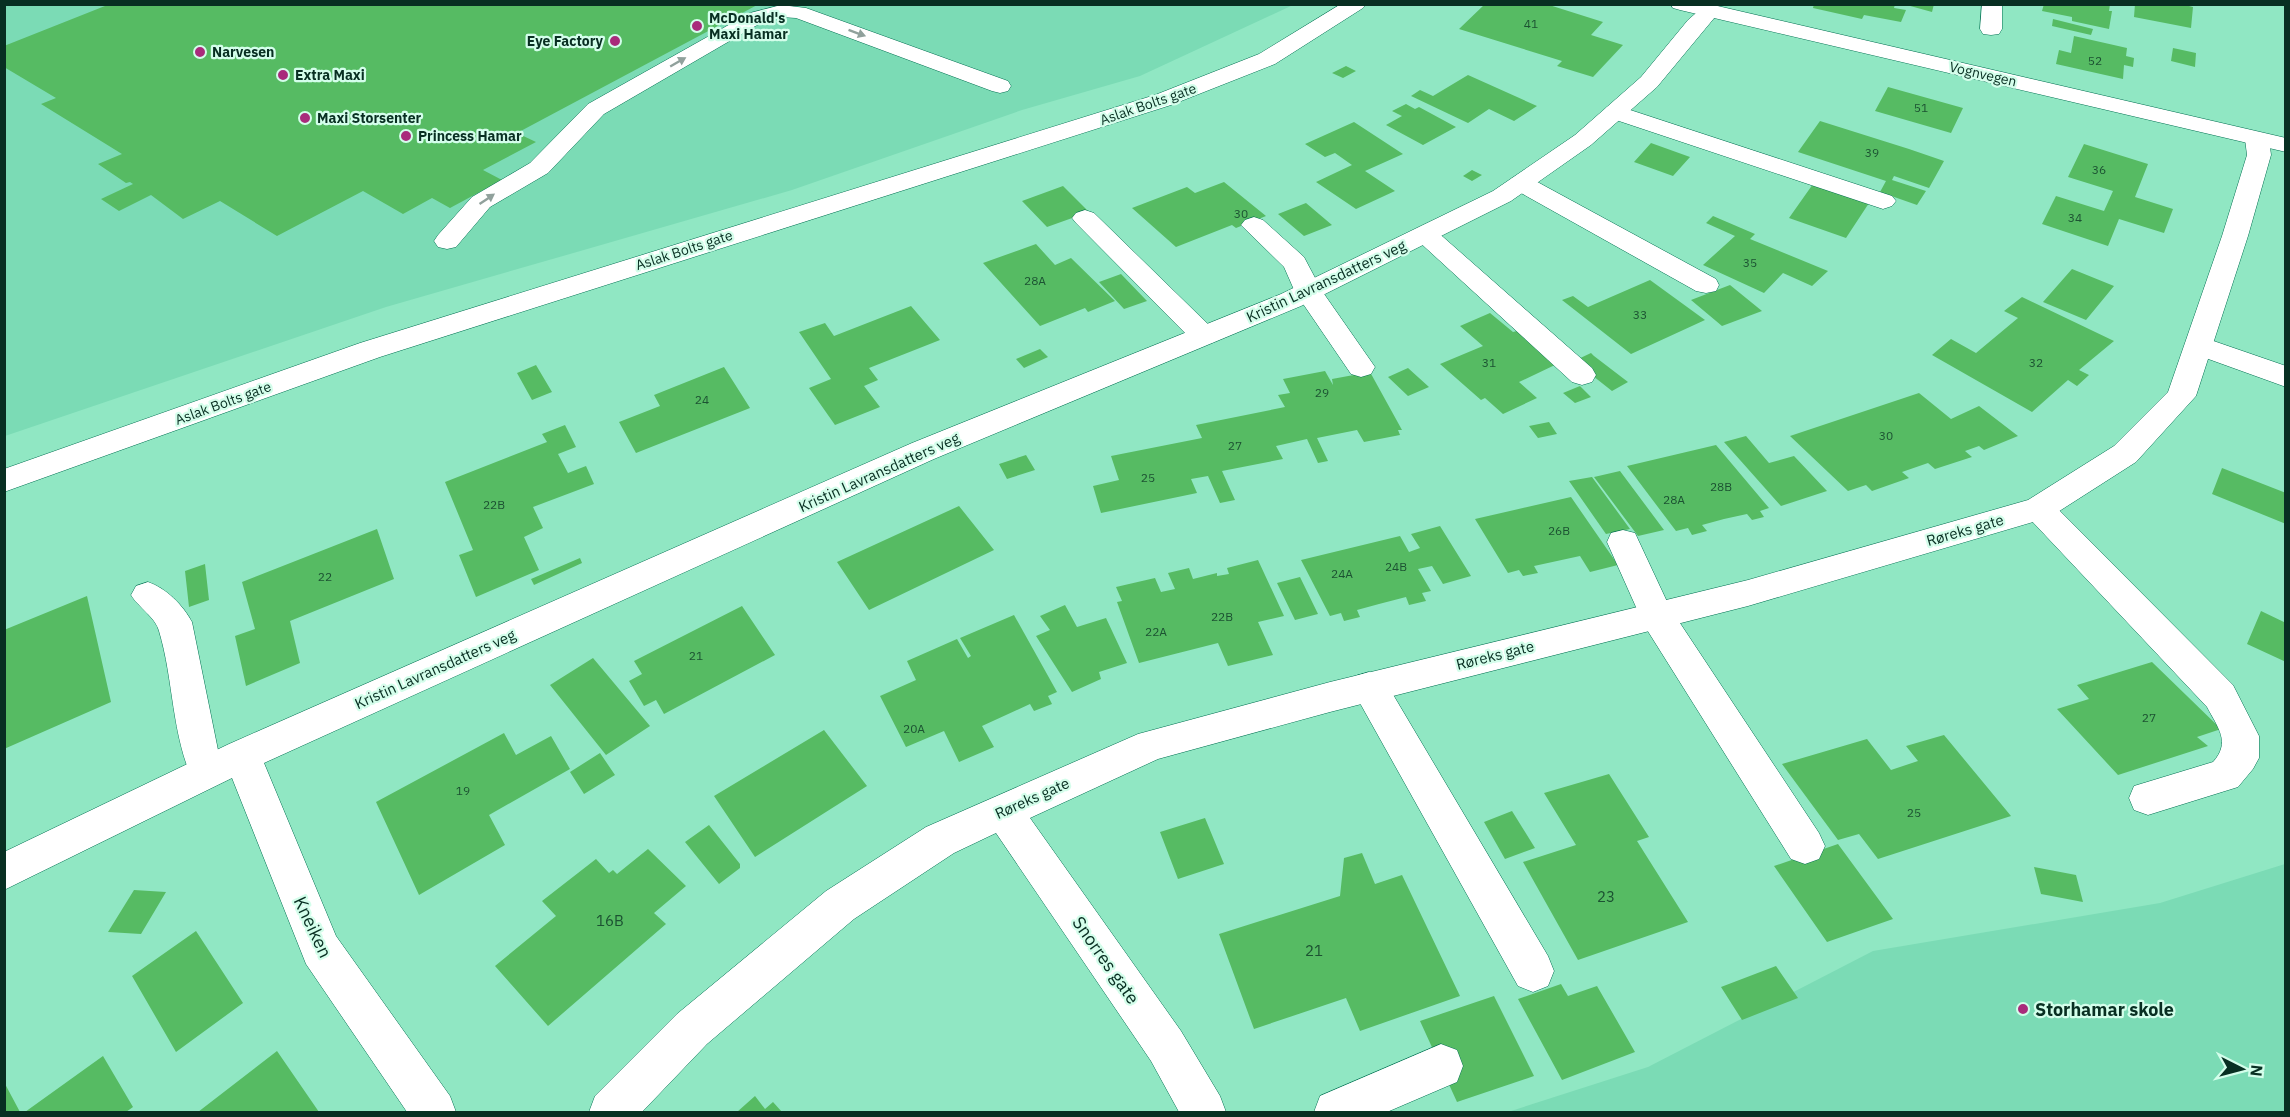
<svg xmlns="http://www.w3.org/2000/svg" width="2290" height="1117" font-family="'IBM Plex Sans',sans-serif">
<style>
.built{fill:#7bdbb5}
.building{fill:#56bb63}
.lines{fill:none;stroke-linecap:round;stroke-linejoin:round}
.service-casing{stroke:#016f51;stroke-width:1}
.minor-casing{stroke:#016f51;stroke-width:1}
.secondary-casing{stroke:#016f51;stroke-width:1}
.primary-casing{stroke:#016f51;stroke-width:1}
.service{fill:#fff;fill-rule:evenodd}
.minor{fill:#fff;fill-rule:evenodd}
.secondary{fill:#fff;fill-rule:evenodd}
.primary{fill:#fff;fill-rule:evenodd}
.oneway{fill:#90a19c}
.poi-dot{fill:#a92b7b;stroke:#d4feeb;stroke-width:2}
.labels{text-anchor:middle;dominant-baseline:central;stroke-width:4.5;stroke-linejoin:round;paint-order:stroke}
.number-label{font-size:12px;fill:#1c5232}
.far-poi-label{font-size:14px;font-weight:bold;fill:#082f22;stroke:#d4feeb;text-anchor:start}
.far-street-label{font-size:14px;fill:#082f22;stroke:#d4feeb}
.street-label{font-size:15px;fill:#082f22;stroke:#d4feeb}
.near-number-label{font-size:15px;fill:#1c5232}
.near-street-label{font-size:18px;fill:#082f22;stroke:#d4feeb}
.near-poi-label{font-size:18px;font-weight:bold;fill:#082f22;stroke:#d4feeb;text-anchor:start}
</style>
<rect width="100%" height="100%" fill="#90e7c3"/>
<path class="built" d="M4,5h1289l-153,71 -118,34 -230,80 -406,117 -381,129z
M2285,864v248h-777l140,-45 225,-116 287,-48z"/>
<path class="building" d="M110,4h649l-242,129 19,9 -53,28 19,10 -52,28 -18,-10 -29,16 -40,-23 -86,45 -57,-35 -37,18 -32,-24 -32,16 -18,-12 32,-15 -3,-2 -4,1 -28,-19 24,-10 -81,-50 15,-6 -52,-31v-21z
M1485,4h61l57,18 -12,13 32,10 -30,32 -36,-11 5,-5 -103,-32z
M1814,4h81l-1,4 12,2 -5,12 -37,-7 -2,4 -49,-11z
M1903,4h31l-2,8z
M2044,4h66l-1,7h3l-3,18 -37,-8v-4l-30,-6z
M2135,4h46l12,3 -2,21 -57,-11z
M2053,19l40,10 -2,6 -39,-9z
M2074,36l53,12 -1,8 8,2 -1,9 -9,-2 -1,14 -67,-15 3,-14 12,3z
M2173,48l23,5 -1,14 -24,-6z
M1346,66l10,5 -13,7 -11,-5z
M1468,75l69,31 -23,15 -25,-12 -21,14 -57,-27 9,-6 13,6z
M1888,87l75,21 -12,25 -76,-22z
M1406,104l9,5 4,-2 37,20 -33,18 -37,-20 16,-9 -10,-5z
M1820,121l89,28 35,12 -15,27 -35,-12 -2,4 34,11 -9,14 -37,-13 6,-11 -88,-29z
M1354,122l49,32 -38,17 30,20 -39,18 -40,-27 36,-17 -17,-12 -10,4 -20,-13z
M1651,143l39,14 -17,19 -39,-14z
M2084,144l64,20 -13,33 38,12 -9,24 -45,-14 -11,27 -66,-22 14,-28 48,15 9,-20 -45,-14z
M1472,170l10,5 -10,6 -9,-5z
M1224,182l42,34 -30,12 -4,-3 -56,22 -44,-39 55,-21 8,6z
M1813,184l56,19 -23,35 -57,-20z
M1063,186l26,26 -42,15 -25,-26z
M1306,203l26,22 -28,11 -26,-22z
M1713,216l42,18 -5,5 78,32 -16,15 -29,-13 -19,20 -61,-28 32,-29 -29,-13z
M1036,244l19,21 16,-7 44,43 -27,11 -3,-4 -45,18 -57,-63z
M2072,269l42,17 -28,34 -43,-18z
M1121,274l26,27 -23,8 -25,-27z
M1650,280l55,40 -74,34 -69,-54 11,-4 15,11z
M1730,285l32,26 -40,15 -31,-26z
M2022,297l92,44 -35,29 10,5 -12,11 -9,-6 -36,32 -100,-57 19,-16 25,14 42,-35 -14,-7z
M911,306l29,34 -71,28 9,12 -14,6 16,21 -45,18 -26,-37 22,-9 -32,-47 26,-9 9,13z
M1490,313l23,19 4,-1 40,33 -38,18 18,16 -34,16 -18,-16 -4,2 -41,-36 43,-18 -23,-20z
M1040,349l8,8 -24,11 -8,-9z
M1591,353l3,3 34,26 -16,9 -38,-30z
M536,365l16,27 -20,8 -15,-27z
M724,367l26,41 -114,45 -17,-31 41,-16 -6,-11z
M1408,368l21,19 -21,9 -20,-19z
M1325,371l8,14 -1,-6 38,-7 32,58h-4l2,5 -36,7 -7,-12 -40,8 11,23 -10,2 -11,-24 -31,7 7,13 -61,12 13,29 -15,3 -12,-27 -17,3 6,14 -96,20 -8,-27 26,-6 -8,-24 91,-18 -6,-13 89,-18 -7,-12 12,-2 -7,-14z
M1580,386l11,11 -16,6 -12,-10z
M1919,393l32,26 28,-13 39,30 -34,14 -5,-4 -14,5 7,6 -37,12 -7,-6 -26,9 7,6 -37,13 -6,-6 -18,6 -58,-55z
M1549,422l8,12 -19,4 -9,-12z
M565,425l11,22 -18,7 10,19 18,-7 8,18 -61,23 10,21 -19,9 15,33 -63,27 -17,-42 14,-5 -28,-68 102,-40 -5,-8z
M1746,436l23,27 25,-7 33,35 -46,15 -57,-64z
M1716,445l53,63 -9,3 4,6 -12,3 -5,-6 -23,5 -22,6 5,6 -15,4 -4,-7 -12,3 -49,-65z
M1026,455l9,15 -28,9 -8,-15z
M2222,468l64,25v31l-74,-30z
M1620,471l44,59 -26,6 -44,-59z
M1592,477l38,52 -24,5 -37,-53z
M1571,497l47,68 -28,7 -10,-16 -46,10 4,7 -15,3 -4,-6 -11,3 -33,-54z
M959,506l35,44 -125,60 -32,-48z
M1440,526l31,50 -28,8 -11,-18 -14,3 13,22 -9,2 4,8 -17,4 -3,-8 -27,7 -22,6 3,7 -16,4 -3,-8 -11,3 -29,-56 99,-24 9,16 11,-4 -9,-14z
M377,529l17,50 -104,42 10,42 -54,23 -11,-50 20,-7 -13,-47z
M580,558l2,5 -48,22 -3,-6z
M1258,560l26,56 -26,6 15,33 -45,11 -10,-23 -79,20 -22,-61 5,-1 -6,-14 39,-9 6,14 14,-3 -7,-16 21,-5 4,11 24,-6v3l12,-2 -2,-6z
M205,564l4,36 -20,7 -4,-36z
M1300,577l18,37 -23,6 -18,-37z
M87,596l24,106 -107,47v-119z
M1065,605l12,22 29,-9 21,45 -28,9 2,7 -29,13 -36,-56 14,-6 -10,-14z
M742,606l33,49 -111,59 -8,-14 -12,6 -15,-25 13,-7 -8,-13z
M2261,611l25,12v39l-39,-18z
M1014,615l43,77 -9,4 4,8 -18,7 -4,-7 -48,22 12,21 -35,15 -15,-31 -38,16 -26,-51 36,-16 -9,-19 50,-22 11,19 3,-2 -11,-18z
M593,658l57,68 -44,29 -56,-70z
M2152,662l69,67 -24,8 11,9 -90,29 -61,-66 32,-10 -12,-14z
M824,730l43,56 -112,71 -41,-61z
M504,733l12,22 35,-19 19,33 -81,46 16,30 -86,50 -43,-93z
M1944,735l67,81 -133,43 -19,-25 -21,6 -56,-76 85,-25 24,31 27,-9 -12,-15z
M600,753l15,22 -31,19 -14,-22z
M1609,774l40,63 -12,4 51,81 -110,38 -55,-98 53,-17 -32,-52z
M1512,811l23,37 -30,11 -21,-37z
M1205,818l19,46 -46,15 -18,-47z
M709,825l31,39v4l-21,16 -34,-42z
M1838,844l55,75 -66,23 -53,-76z
M648,849l38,37 -32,27 12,11 -118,102 -53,-60 61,-50 -14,-15 54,-42 13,14 4,-3 4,4z
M1362,853l13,31 27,-9 58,121 -100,35 -14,-33 -92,31 -35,-95 121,-38 4,-38z
M2034,867l42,8 7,27 -42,-8z
M134,890l32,2 -25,42 -33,-2z
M196,931l47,72 -67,49 -44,-76z
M1776,966l22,32 -56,22 -21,-33z
M1561,984l7,12 29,-10 38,66 -73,28 -44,-81z
M1494,996l40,80 -77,26 -37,-81z
M277,1051l42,61h-121z
M103,1056l30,51 -7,5h-101z
M4,1082l16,30h-16z
M755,1096l10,13 8,-7 9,10h-45z"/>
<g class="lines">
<defs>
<path id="service" d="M781,5l25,3 202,73 3,5 -3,5 -8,2 -8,-2 -196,-73 -15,-1 -17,4 -160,93 -56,59 -58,34 -34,40 -9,2 -9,-2 -4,-6 4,-6 34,-38 58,-34 58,-59 162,-91z
M1615,105l277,91 4,5 -4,5 -9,3 -276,-92 -4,-5 4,-5z
M1521,176l9,2 186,101 3,6 -3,6 -10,2 -10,-2 -184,-103 -3,-5 3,-5z
M1085,210l9,3 120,117 4,6 -4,6 -10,3 -10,-3 -118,-119 -4,-5 4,-5z
M1254,217l9,3 41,37 18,34 53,76 -4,7 -10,3 -10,-3 -56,-82 -11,-25 -43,-42 4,-5z
M1425,226l9,3 158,139 4,7 -4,7 -10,3 -10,-3 -156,-143 -4,-5 4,-5z
M2199,336l87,30v21l-97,-35 -4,-7 4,-7z
M2039,497l11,4 183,184 26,51v22l-6,11 -15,18 -90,28 -14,-5 -5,-12 5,-12 79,-24c18,-20 5,-34 -6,-55l-179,-190 -5,-8 5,-8z
M1623,530l12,3 35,75 149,225 6,13 -6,13 -14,5 -14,-5 -147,-234 -37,-83 4,-9z
M148,582c18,6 35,23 44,40l26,128 8,21 -6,12 -13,4 -13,-4c-23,-49 -20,-102 -35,-152 -3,-13 -21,-24 -28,-36l5,-9z
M1369,672l13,4 166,280 6,15 -6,15 -15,6 -15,-6 -167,-299 5,-11z
M1441,1044l16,6 6,16 -6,16 -70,30h-73l6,-16z"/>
<path id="minor" d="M1982,4h20v25l-3,5 -8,1 -8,-1 -3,-5z
M1710,5l7,2 3,4 -63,76 -66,58 -80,56 -210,105 -367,153 -670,304 72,173 114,160 6,16h-49l-101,-148 -74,-186 -228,112v-38l225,-108 683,-301 369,-149 212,-103 82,-56 66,-58 47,-57 15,-13z
M2257,132l8,2 4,5 2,16 -23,81 -52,160 -60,66 -86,55 -302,89 -418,106 -172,47 -128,59 151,213 39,65 6,16h-47l-28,-51 -155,-228 -42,20 -100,66 -147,125 -65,68h-53l6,-16 82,-82 149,-123 100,-64 212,-93 192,-52 418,-102 280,-80 86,-54 54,-54 54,-156 25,-81 -2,-16 4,-5z"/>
<path id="secondary" d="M1341,4h25l-3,4 -88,56 -104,41 -791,252 -376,135v-23l356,-126 795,-248 104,-41z"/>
<path id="primary" d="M1670,4h39l577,134v14l-606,-142 -7,-2z"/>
</defs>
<use href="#service" class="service-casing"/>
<use href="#minor" class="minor-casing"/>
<use href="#secondary" class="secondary-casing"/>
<use href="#primary" class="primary-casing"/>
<use href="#service" class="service"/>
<use href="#minor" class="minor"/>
<use href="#secondary" class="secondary"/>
<use href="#primary" class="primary"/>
</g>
<defs><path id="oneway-solid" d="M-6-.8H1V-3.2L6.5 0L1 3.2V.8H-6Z" transform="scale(1.5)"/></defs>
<g class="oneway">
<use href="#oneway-solid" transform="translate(857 33) rotate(20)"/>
<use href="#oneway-solid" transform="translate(678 62) rotate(-30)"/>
<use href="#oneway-solid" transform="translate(487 199) rotate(-34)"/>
</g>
<g class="poi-dot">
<circle cx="697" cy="26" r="6"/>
<circle cx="615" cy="41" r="6"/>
<circle cx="200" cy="52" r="6"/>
<circle cx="283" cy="75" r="6"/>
<circle cx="305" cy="118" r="6"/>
<circle cx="406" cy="136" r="6"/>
<circle cx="2023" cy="1009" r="6"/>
</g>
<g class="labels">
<g class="number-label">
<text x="1531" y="23">41</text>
<text x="2095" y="60">52</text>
<text x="1921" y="107">51</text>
<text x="1872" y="152">39</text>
<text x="2099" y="169">36</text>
<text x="1241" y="213">30</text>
<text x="2075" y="217">34</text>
<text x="1750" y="262">35</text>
<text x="1035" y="280">28A</text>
<text x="1640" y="314">33</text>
<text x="1489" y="362">31</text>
<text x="2036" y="362">32</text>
<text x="1322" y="392">29</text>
<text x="702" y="399">24</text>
<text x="1886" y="435">30</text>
<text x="1235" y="445">27</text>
<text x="1148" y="477">25</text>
<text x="1721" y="486">28B</text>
<text x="1674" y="499">28A</text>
<text x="494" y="504">22B</text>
<text x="1559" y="530">26B</text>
<text x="1396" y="566">24B</text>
<text x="1342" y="573">24A</text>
<text x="325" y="576">22</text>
<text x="1222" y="616">22B</text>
<text x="1156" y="631">22A</text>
<text x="696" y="655">21</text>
<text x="2149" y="717">27</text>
<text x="914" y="728">20A</text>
<text x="463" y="790">19</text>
<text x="1914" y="812">25</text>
</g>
<g class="far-poi-label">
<text x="709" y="18">McDonald's<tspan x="709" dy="16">Maxi Hamar</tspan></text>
<text x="603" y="41" text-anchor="end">Eye Factory</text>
<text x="212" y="52">Narvesen</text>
<text x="295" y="75">Extra Maxi</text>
<text x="317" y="118">Maxi Storsenter</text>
<text x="418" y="136">Princess Hamar</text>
</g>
<g class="far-street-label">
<text transform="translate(1983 74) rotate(13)">Vognvegen</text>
<text transform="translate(1148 104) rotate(-19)">Aslak Bolts gate</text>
<text transform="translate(684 250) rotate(-18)">Aslak Bolts gate</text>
<text transform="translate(223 403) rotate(-20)">Aslak Bolts gate</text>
</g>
<g class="street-label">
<text transform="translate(1326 281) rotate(-25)">Kristin Lavransdatters veg</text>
<text transform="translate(879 472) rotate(-24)">Kristin Lavransdatters veg</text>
<text transform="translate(1965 530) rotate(-16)">Røreks gate</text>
<text transform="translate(1495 655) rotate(-14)">Røreks gate</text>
<text transform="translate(435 669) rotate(-24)">Kristin Lavransdatters veg</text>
<text transform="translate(1032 798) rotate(-24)">Røreks gate</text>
</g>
<g class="near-number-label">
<text x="1606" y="896">23</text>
<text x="610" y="920">16B</text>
<text x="1314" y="950">21</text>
</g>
<g class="near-street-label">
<text transform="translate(313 927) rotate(65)">Kneiken</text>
<text transform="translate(1106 960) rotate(55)">Snorres gate</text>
</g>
<g class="near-poi-label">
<text x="2035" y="1009">Storhamar skole</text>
</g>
</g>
<rect width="2290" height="1117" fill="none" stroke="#082f22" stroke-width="12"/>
<g transform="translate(2242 1069) rotate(96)" stroke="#d4feeb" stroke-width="4.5" paint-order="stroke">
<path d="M0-4.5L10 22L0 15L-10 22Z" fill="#082f22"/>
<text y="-9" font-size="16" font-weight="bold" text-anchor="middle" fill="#082f22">N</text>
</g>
</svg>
